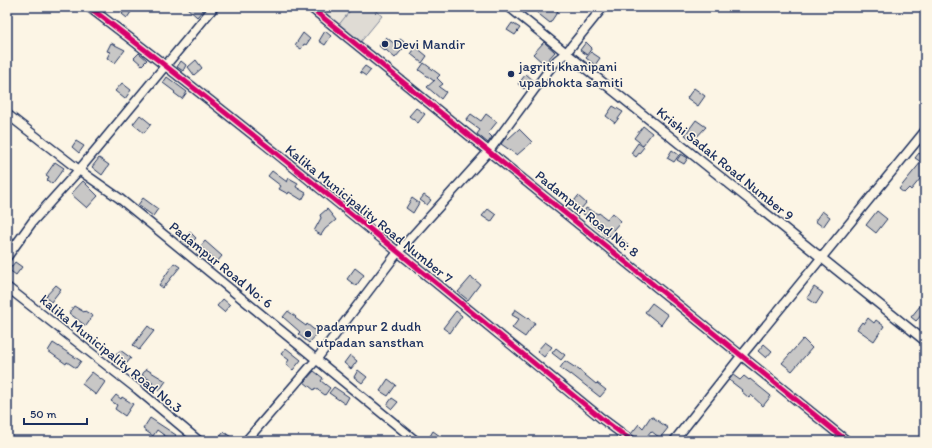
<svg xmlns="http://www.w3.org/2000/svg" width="932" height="448" font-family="Itim,sans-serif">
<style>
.built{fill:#ece7dc}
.green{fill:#dfdbd4;stroke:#7d8599}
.building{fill:#c8c7c6;stroke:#1b2f5e}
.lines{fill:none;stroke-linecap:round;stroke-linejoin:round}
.minor-casing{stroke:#1b2f5e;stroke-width:11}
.minor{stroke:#fcf5e5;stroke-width:8}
.cycleway-casing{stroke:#fcf5e5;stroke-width:8}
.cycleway{stroke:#d6006c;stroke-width:5}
.poi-dot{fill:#1b2f5e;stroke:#fcf5e5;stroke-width:1.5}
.labels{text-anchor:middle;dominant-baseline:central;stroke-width:3;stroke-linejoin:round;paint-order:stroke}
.poi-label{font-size:14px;fill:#1b2f5e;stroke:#fcf5e5;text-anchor:start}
.street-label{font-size:14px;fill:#1b2f5e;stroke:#fcf5e5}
</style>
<rect width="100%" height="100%" fill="#fcf5e5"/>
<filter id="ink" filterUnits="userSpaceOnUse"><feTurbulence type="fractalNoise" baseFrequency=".025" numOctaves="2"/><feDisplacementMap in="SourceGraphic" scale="8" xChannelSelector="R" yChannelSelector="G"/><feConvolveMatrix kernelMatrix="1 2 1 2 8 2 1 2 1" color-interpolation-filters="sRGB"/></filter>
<g filter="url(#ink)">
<path class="built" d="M312,7h41l-16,20z"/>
<path class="green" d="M353,7h18l11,9 -23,28 -22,-17z"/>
<path class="building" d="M186,7h14l3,3 -6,7z
M530,7h21l7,4 -8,12z
M126,8l5,4 -4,6 -5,-4z
M512,23l8,5 -5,7 -8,-5z
M325,31l6,5 -6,9 -6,-4z
M303,33l7,6 -4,6 -2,-1 -3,5 -6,-4z
M386,37l10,8 4,-6 7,5 -12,14 -9,-8 -1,1 -6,-5z
M544,42l11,10 -11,12 -11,-10z
M586,42l6,6 -5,7 -7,-5z
M111,43l14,7 -10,13 -8,-5 3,-6 -3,-1z
M416,47l11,9 -5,7 -11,-9z
M591,52l9,6 -5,7 -9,-7z
M139,53l8,7 -5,5 -8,-7z
M196,60l6,8 -8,7 -6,-8z
M181,61l5,4 -3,6 -6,-4z
M424,63l16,12 -3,3 6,6 -4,3 7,5 -5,7 -14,-12 8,-7 -1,1 -15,-11z
M365,66l6,4 -5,6 -6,-4z
M526,74l7,6 -9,9 -6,-5z
M167,77l20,15 -5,7 -8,-6 1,-1 -12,-9z
M122,83l9,7 -6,9 -10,-8z
M694,88l11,8 -7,10 -11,-8z
M613,106l10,6 -8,11 -9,-7z
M416,108l9,6 -7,9 -9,-7z
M471,114l10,7 5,-7 11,8 -9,11 4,4 -4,6 -11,-9 3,-4 -14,-10z
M140,115l11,9 -7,9 -11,-9z
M696,120l10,7 -13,14 -8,-6z
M643,126l9,7 -9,12 -9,-7z
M519,129l13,13 -15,13 -16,-11 5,-7 2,2z
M76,141l8,5 -5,7 -7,-6z
M638,143l6,4 -8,10 -5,-4z
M672,150l7,5 -5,7 -7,-4z
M919,153l5,4 1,-1v17l-14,17 -2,-2 -5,5 -5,-4 22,-27 -6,-4z
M681,154l7,4 -4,6 -7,-4z
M99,158l10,7 -7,10 -10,-8z
M55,162l9,6 -12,16 -5,-4 2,-3 -3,-2z
M272,171l15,11 2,-4 9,5 -2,4 10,6 -4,7 -13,-8 -1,2 -9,-5 2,-3 -13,-10z
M83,181l15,15 -11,12 -16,-14z
M424,195l7,5 -4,5 -7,-5z
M578,196l8,7 -6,7 -8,-6z
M143,198l15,11 -5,7 -15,-11z
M412,198l7,5 -6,10 -7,-5z
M586,208l12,6 1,-1 8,6 5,-6 9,8 -8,9 15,15 -3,4 -16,-14 -2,2 -16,-14 3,-4 -11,-5z
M327,209l9,11 -11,9 -4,6 -7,-4 7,-13 -1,-3z
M488,209l8,6 -5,7 -9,-6z
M822,211l8,6 -7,10 -8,-6z
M877,211l10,8 -11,14 -10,-8z
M190,232l6,6 -8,9 -7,-5z
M205,241l17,15 -5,6 -17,-15z
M15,262l7,5 -6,8 -7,-5z
M174,263l6,4 -17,21 -4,-3z
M355,268l9,7 -8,11 -9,-7z
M471,277l9,7 -12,16 -10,-8z
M56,285l5,4 -10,13 -6,-5z
M814,287l9,6 -7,11 -9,-6z
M223,299l7,6 -6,7 -7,-6z
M925,300v11l-9,10 -5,-4z
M652,303l16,12 -7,10 -16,-13z
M74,306l10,6 1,-1 8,5 -7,10 -17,-13z
M515,309l20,14 -10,14 -13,-9 7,-9 -7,-4z
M288,311l8,6 -1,1 11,8 1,-2 11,9 -9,10 -11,-9 2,-2 -17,-15z
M456,311l6,5 -12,17 -7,-5z
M868,318l6,5 2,-3 8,6 -10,15 -17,-12 5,-7 2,2z
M148,326l6,5 -15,19 -6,-5z
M803,339l9,9 -20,23 -10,-8z
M545,342l7,5 -8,10 -7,-6z
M53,343l28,18 -5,7 -9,-6 -1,2 -18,-13z
M764,344l8,7 -6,7 -8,-7z
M286,348l15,12 -8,10 -7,-6 3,-4 -8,-6z
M556,348l9,7 -4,5 -9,-7z
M120,350l11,8 -4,5 -11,-8z
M350,355l7,6 -6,8 -7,-6z
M565,361l14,9 17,14 1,-1 9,7 -6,7 -29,-23 -1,1 -10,-7z
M146,369l20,12 -7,10 -8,-6 2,-3 -11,-7z
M358,370l9,7 -5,6 -8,-6z
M314,371l9,7 -2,3 9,7 -5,7 -10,-7 -1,2 -10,-8z
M92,372l13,10 -9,13 -14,-11z
M733,375l7,5 4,-4 5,4 1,-1 21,17 -8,10 -12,-11 -2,3 -8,-7 1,-1 -13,-10z
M388,379l8,6 -8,11 -8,-5z
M334,387l15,10 -4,7 -16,-11z
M116,395l5,4 1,-2 11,7 -8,12 -10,-7 2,-4 -6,-4z
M392,398l6,4 -6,7 -5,-4z
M651,416l17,12 -8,10 -9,-7 -8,10h-4l-8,-7 8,-10 4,4z
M150,418l26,17 -4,6 -15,-11 -4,6 -10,-7z
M433,431l14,10h-20z
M224,432l7,5 -3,4h-12z"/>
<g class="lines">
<defs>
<path id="minor" d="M89,7c174,132 343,273 512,411l31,23
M310,7l537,434
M509,7l416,334
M7,114l72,56 40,28 297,243
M7,257l26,-36 46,-51 135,-163
M7,287l130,102 62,52
M246,441l70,-81 82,-108 91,-101 59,-80 9,-11 9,-7 37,-46
M674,441l68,-86 183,-224"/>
</defs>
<use href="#minor" class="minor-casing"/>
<use href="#minor" class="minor"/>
<defs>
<path id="cycleway" d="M89,7c174,132 343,273 512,411l31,23
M310,7l537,434"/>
</defs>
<use href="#cycleway" class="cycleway-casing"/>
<use href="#cycleway" class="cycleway"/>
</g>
</g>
<g class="poi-dot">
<circle cx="385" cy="44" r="4"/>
<circle cx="511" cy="74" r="4"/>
<circle cx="308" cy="334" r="4"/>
</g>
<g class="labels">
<g class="poi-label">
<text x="393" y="44">Devi Mandir</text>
<text x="519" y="66">jagriti khanipani<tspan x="519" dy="16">upabhokta samiti</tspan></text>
<text x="316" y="326">padampur 2 dudh<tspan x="316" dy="16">utpadan sansthan</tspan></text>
</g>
<g class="street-label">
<text transform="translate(725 164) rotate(39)">Krishi Sadak Road Number 9</text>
<text transform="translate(369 214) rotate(39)">Kalika Municipality Road Number 7</text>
<text transform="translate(587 214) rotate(39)">Padampur Road No: 8</text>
<text transform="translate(221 265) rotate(39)">Padampur Road No: 6</text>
<text transform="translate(111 354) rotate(39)">kalika Municipality Road No.3</text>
</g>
</g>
<rect width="932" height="448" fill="none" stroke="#fcf5e5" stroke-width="24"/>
<rect x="12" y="12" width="908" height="424" fill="none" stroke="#1b2f5e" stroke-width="1.5" filter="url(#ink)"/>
<path d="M24 418v6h63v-6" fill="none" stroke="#1b2f5e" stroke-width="2"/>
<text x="30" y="418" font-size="12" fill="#1b2f5e" stroke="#fcf5e5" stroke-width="3" paint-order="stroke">50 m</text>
</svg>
